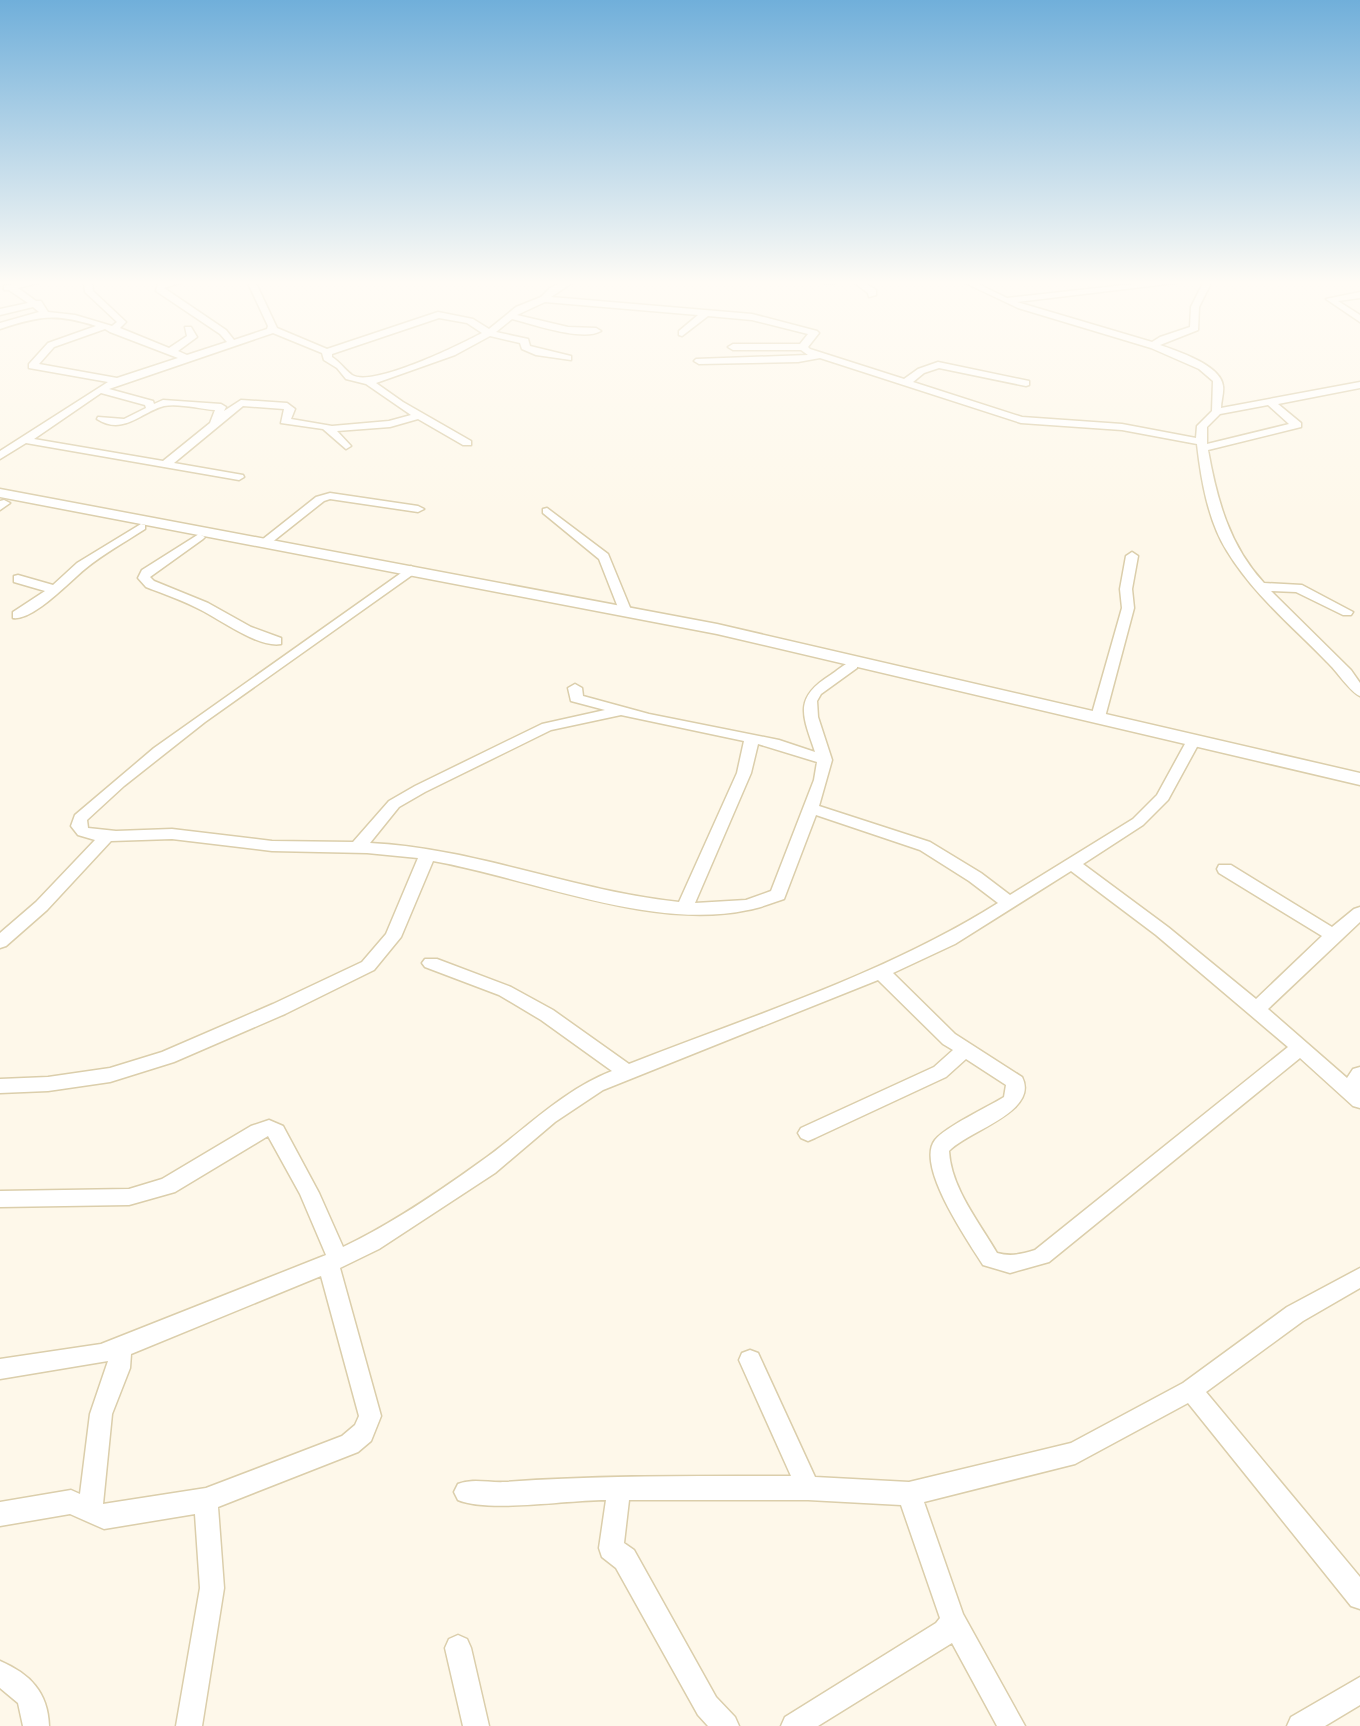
<svg xmlns="http://www.w3.org/2000/svg" width="1360" height="1726" font-family="Montserrat,sans-serif">
<style>
.lines{fill:none;stroke-linecap:round;stroke-linejoin:round}
.minor-casing{stroke:#dbceab;stroke-width:3}
.major-casing{stroke:#dbceab;stroke-width:3}
.minor{fill:#fff;fill-rule:evenodd}
.major{fill:#fff;fill-rule:evenodd}
</style>
<rect width="100%" height="100%" fill="#fef8ea"/>
<g class="lines">
<defs>
<path id="minor" d="M28,281h18l-28,7 18,13h5l7,11 27,3 37,11 5,-4 -32,-30 -1,-11h8l1,10 33,31 -6,6 49,20 18,-12 -2,-9h6l6,10 -19,14 9,4 40,-13 -7,-8 -64,-43 2,-7 28,-3 -22,7 62,42 8,10 33,-11 1,-3 -21,-45h8l22,47 50,21 111,-37 35,7 16,10 27,-22 25,-10 9,-9 14,-7h11l-24,16 201,17 65,17 2,2 -11,14 2,2 94,30 14,-10 20,-7 91,19v4l-3,1 -87,-18 -15,5 -11,9 109,35 100,7 74,14 1,-12 15,-15 1,-30 -14,-12 -48,-21 -133,-40 -57,-27h11l35,17 154,-17h31l-175,21 135,40 8,-5 30,-10 1,-20 13,-26h8l-13,26 -1,23 -38,15c17,6 61,20 63,41 1,7 -2,15 -2,22l139,-26v6l-82,16 23,19v4l-93,23c9,50 21,95 56,133l38,2 51,27 -2,3h-8l-47,-23 -25,-1 80,79 9,13v13c-9,-3 -24,-26 -33,-34 -34,-35 -74,-68 -100,-111 -19,-30 -26,-72 -30,-107l-75,-14 -101,-7 -201,-65 -22,4 -99,2 -5,-3 2,-2 112,-4 -7,-5h-68l-5,-3 5,-3h67l8,-10 -56,-14 -44,-4 -26,20 -3,-1v-4l19,-16 -153,-13 -28,13 51,12 28,1 5,3c-18,11 -69,-7 -89,-12l-16,13 32,7 2,7 41,10v4l-35,-5 -14,-6 -2,-6 -30,-7 -35,19 -79,28 27,19 68,39v4h-8l-45,-26 -28,8 -53,4 14,15 -5,3 -23,-20 -42,-6 3,-14 -41,-3 -69,57 69,12 1,2 -5,3 -213,-37 -26,16v-8l108,-69 -79,-14v-4l19,-21 48,-17c-41,-13 -56,-10 -96,3v-6l39,-11 -6,-5 -33,8v-6l28,-6 -19,-13h-5v-4zM439,318l28,5 15,10c-21,11 -109,55 -130,42 -7,-5 -12,-13 -20,-18v-3zM105,329l5,3 68,26 -61,20 -78,-14 15,-17zM273,333l49,20 2,7 13,8 9,11 20,5 45,31 -22,6 -57,5 -41,-7 4,-10 -8,-6 -46,-3 -17,11 2,-4 -5,-3 -58,-4 -9,4 -1,-3 -44,-12zM101,393l44,12 1,3 -22,11 -26,-2 -1,2c26,17 44,-7 67,-13 15,-3 36,3 51,4l-5,13 -47,38 -129,-22zM1268,405l21,19 -82,20v-17l13,-13z
M810,281h27l-4,3z
M852,281h10l14,9v5l-7,2 -1,-4z
M1360,292v6l-22,3 22,14v7l-34,-23z
M330,493l88,13 6,3 -6,3 -88,-13 -6,2 -53,42h-8v-4l53,-42z
M4,500l6,3 -10,7v-9z
M547,508l61,46 23,56 -2,3 -4,1 -6,-4 -20,-51 -56,-46v-4z
M141,524l4,1v4c-20,13 -42,25 -60,40 -16,13 -52,52 -72,49v-6l32,-21 -31,-9v-6l4,-1 35,10 24,-22z
M199,534l6,3 -2,2 -53,38 4,4 54,22 43,24 30,11v6c-23,4 -60,-24 -80,-34 -17,-9 -37,-16 -55,-23l-8,-9 4,-8z
M1132,552l6,4 -6,33 2,19 -29,109 -7,4 -7,-4 31,-109 -2,-19 6,-33z
M411,566l6,4 -2,3 -210,149 -81,64 -37,34 1,8 28,3 56,-2 100,12 81,1 36,-41 26,-15 127,-62 63,-14 -34,-9 -3,-13 7,-4 7,4 1,8 66,18 130,26 36,12c-12,-36 -22,-53 14,-76 8,-5 15,-12 23,-15l5,1v6l-36,26 -4,7 1,16 14,43 -13,46 111,36 51,31 29,22 123,-76 24,-24 29,-53h10l2,3 -30,55 -25,25 -60,39 85,63 88,72 66,-63 -103,-63 -2,-4 2,-4h12l101,62 22,-18 6,-2v15l-92,87 79,69 6,-9 7,-2v41l-7,-2 -53,-48 -251,204 -39,11 -27,-8c-15,-24 -68,-100 -48,-125 10,-13 53,-33 69,-43l2,-12 -40,-26 -20,18 -131,61 -7,3 -7,-3 -3,-5 3,-5 133,-61 19,-17 -10,-6 -65,-64 -275,110 -48,32 -60,51 -116,76 -39,19 41,148 -10,25 -13,11 -140,55 6,81 -22,138h-26l24,-138 -5,-74 -91,15 -34,-15 -70,12v-24l71,-12 9,4 10,-80 18,-53 -108,18v-20l101,-15 225,-89 -26,-61 -32,-58 -93,56 -46,13 -129,2v-16l129,-2 33,-10 89,-53 18,-6 14,6 36,67 24,54c47,-22 94,-54 137,-85 44,-31 81,-71 132,-91l-71,-51 -42,-25 -74,-28 -3,-4 3,-4h12l74,28 42,23 76,54c125,-49 256,-90 369,-161l-29,-22 -49,-31 -104,-35 -32,84c-12,4 -24,9 -36,11 -96,21 -219,-32 -315,-49l-32,76 -27,33 -89,44 -111,48 -64,20 -62,9 -48,2v-14l48,-2 62,-9 52,-16 111,-48 89,-42 24,-28 32,-76 -51,-5 -95,-2 -100,-12 -61,2 -64,69 -41,36 -6,2v-15l36,-31 59,-62 -17,-5 -7,-9 4,-11 79,-67zM621,715l123,26 -7,32 -58,129c-105,-11 -204,-54 -309,-59l29,-36 26,-15 126,-62zM758,744l59,18 -3,18 -43,111 -25,9 -51,3 56,-130zM1071,871l85,64 132,112 -253,203c-13,4 -24,7 -38,3 -18,-31 -46,-65 -48,-102 18,-20 91,-39 73,-74l-67,-43 -62,-61 62,-29zM321,1276l38,140 -4,9 -13,11 -136,52 -103,16 9,-90 18,-46 1,-14z
M1360,1268v20l-57,33 -97,71 154,185v32l-9,-3 -163,-203 -113,61 -151,38 39,112 62,112h-28l-45,-83 -134,83h-37l4,-9 151,-94 4,-5 -39,-113 -93,-5h-179l-5,43 10,7 82,147 19,20 4,9h-31l-10,-11 -82,-147 -14,-11 -3,-9 7,-48c-39,0 -117,13 -148,0l-4,-8 4,-8c15,-6 31,-1 47,-2 96,-7 190,-6 286,-6l-52,-116 3,-7 8,-3 8,3 57,124 94,5 162,-39 112,-60 104,-76z
M458,1635l9,4 4,9 18,78h-26l-18,-78 4,-9z
M0,1661c30,13 48,31 49,65h-26l-5,-23 -18,-15z
M1360,1677v28l-35,21h-38l4,-9z"/>
<path id="major" d="M0,489l717,135 643,149v12l-643,-151 -717,-137z"/>
</defs>
<use href="#minor" class="minor-casing"/>
<use href="#major" class="major-casing"/>
<use href="#minor" class="minor"/>
<use href="#major" class="major"/>
</g>
<linearGradient id="sky" x2="0" y2="1"><stop stop-color="#70afda"/><stop offset="0.54" stop-color="#fffcf6"/><stop offset="1" stop-color="#fffcf6" stop-opacity="0"/></linearGradient>
<rect width="1360" height="523" fill="url(#sky)"/>
</svg>
